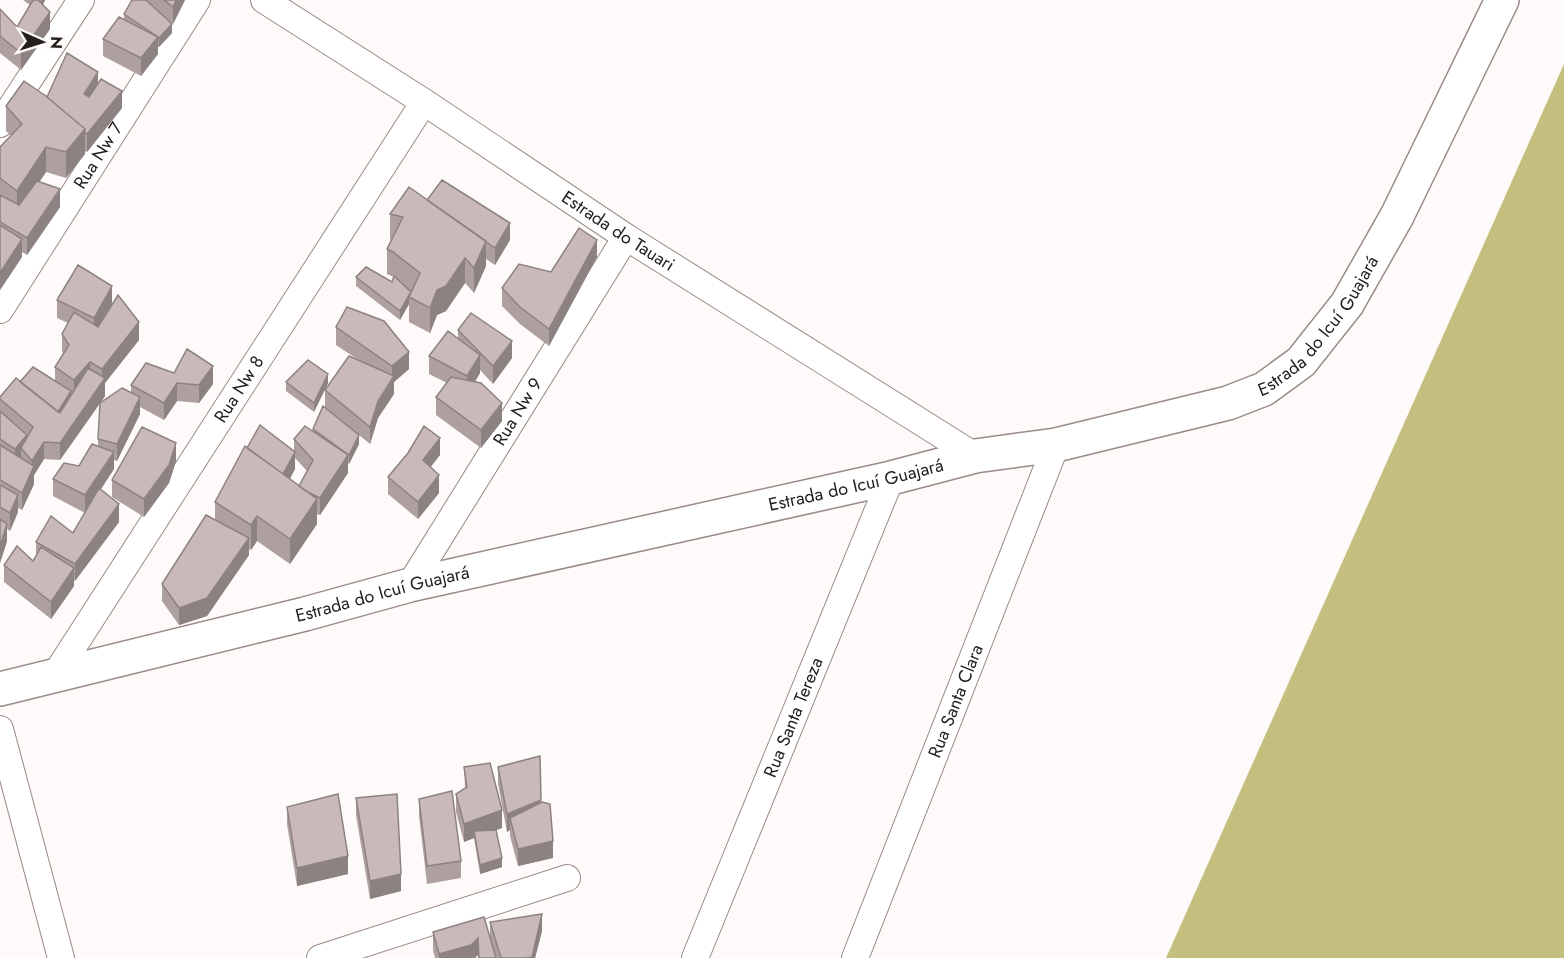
<svg xmlns="http://www.w3.org/2000/svg" width="1564" height="958" font-family="Jost,sans-serif">
<style>
.forest{fill:#c4bf7f}
.lines{fill:none;stroke-linecap:round;stroke-linejoin:round}
.street-casing{stroke:#998b85;stroke-width:28}
.secondary-casing{stroke:#998b85;stroke-width:36}
.street{stroke:#fff;stroke-width:26}
.secondary{stroke:#fff;stroke-width:33}
.wall{fill:#ae9fa0;fill-rule:evenodd}
.shaded-wall{fill:#8d8282}
.building{fill:#cab9ba;stroke:#8d8282;stroke-width:1.5}
.labels{text-anchor:middle;dominant-baseline:central;stroke-width:4.5;stroke-linejoin:round;paint-order:stroke}
.street-label{font-size:18px;fill:#25201d;stroke:#fdfaf9}
</style>
<rect width="100%" height="100%" fill="#fdfaf9"/>
<path class="forest" d="M1564,64v894h-398z"/>
<g class="lines">
<defs>
<g id="street">
<path id="s1" d="M264,0l160,102 202,135 349,219"/>
<path d="M0,124l81,-124"/>
<path id="s2" d="M0,310l197,-310"/>
<path id="s3" d="M410,585l216,-348"/>
<path id="s4" d="M55,675l369,-573"/>
<path d="M0,729l61,229"/>
<path d="M320,958l247,-80"/>
<path id="s5" d="M695,958l196,-480"/>
<path id="s6" d="M855,958l201,-513"/>
</g>
<g id="secondary">
<path id="s7" d="M0,689l305,-75 105,-29 481,-107 84,-22 81,-11 172,-42 36,-14 37,-27 46,-58 50,-88 105,-216"/>
</g>
</defs>
<use href="#street" class="street-casing"/>
<use href="#secondary" class="secondary-casing"/>
<use href="#street" class="street"/>
<use href="#secondary" class="secondary"/>
</g>
<path class="wall" d="M23,0h22l-2,5 7,24 -29,41 -21,-17v-44l17,18 13,-22z
M132,0h53l-12,24 -6,-5 5,14 -13,14h-1v7l-17,22 -38,-20v-17l21,-20v-5z
M98,83l24,25 -35,44 -2,-2v4l-19,24 -20,-6 -7,10 21,25 -33,48 -5,-3v5l-22,33v-143l11,-11 -5,-5v-25l41,-9z
M390,214l120,26 -15,25 -9,-6v7l-12,27 -9,-10 -19,28 -9,4 -7,18 -21,-11v-18l-9,16 -44,-34v-9l36,5 2,-5 -7,-3v-25l5,-9 -2,-1z
M597,257l-48,89 -29,-22 -18,-18v-18z
M57,300l55,3 27,37 -34,43v13l-45,64 -16,-1 -10,16v9l-12,26 -4,-2v4l-8,19 -3,-2v12l-7,22v-166l20,-15 35,-1v-14l8,-14 -1,-2v-17l6,-11 -11,-5z
M336,327l73,42 -15,13v12l-16,24 -8,26 -11,-9v9l-10,20 -1,-1v10l-28,42 -3,-1v10l-27,40 -33,-23 -6,9 -2,-1v6l-42,61 -28,9 -17,-24v-17l53,-64v-18l32,-54 47,3v-12l19,-7v-3l12,-21v-18l35,-29 -24,-16zM295,458l12,13 -8,15 -9,-7 5,-10z
M458,330l54,28 -19,26 -13,-14v3l-5,9 27,39 -21,27 -45,-33v-18l11,-14 -18,-9v-18l29,-17z
M174,373l39,11 -14,19 -22,-2 -13,19 -24,-13v7l-23,47 -3,-1v9l-13,20 18,33 -44,59 -1,-1v6l-23,33 -47,-37v-17l29,-4 3,-5v-14l37,-9 12,-20 -32,-17v-17l26,-13 19,-20v-7l33,-47v-7z
M286,382l42,1 -14,29 -28,-21z
M440,455l-10,12 9,26 -21,26 -30,-25v-17z
M176,461l-7,22 -25,34 -32,-20v-17z
M464,767l38,61 -6,2 6,37 -22,7 -6,-36 -10,4 -8,-30v-18l9,-6z
M498,767l43,36 12,55 -35,8 -8,-30v-6l-3,2 -9,-48z
M356,798l45,93 -31,8 -14,-84z
M419,799l42,62v17l-34,6 -8,-68z
M287,807l61,67 -51,12 -10,-62z
M490,922l52,9 -7,27h-57v-3l-3,3h-40l-2,-8v-18l57,5z"/>
<path class="shaded-wall" d="M41,0h4l-5,11v-9z
M176,0h9l-12,24v-17z
M50,12v17l-29,41v-17z
M172,24v9l-13,14v-9z
M158,37v17l-17,22v-18z
M98,72v18l-14,21v-17z
M122,91v17l-35,44v-18z
M85,129v25l-19,24v-26z
M46,147v25l-29,44v-25z
M60,189v18l-33,48v-17z
M510,223v17l-15,25v-17z
M22,239v18l-22,33v-17z
M597,240v17l-48,89v-17z
M486,241v25l-12,27v-25z
M465,258v25l-19,28 -9,4 -7,18v-25l7,-18z
M112,286v17l-18,32v-17z
M411,292l-2,5v7l-9,16v-9z
M139,322v18l-34,43v13l-45,64v-17l42,-61v-13z
M512,341v17l-19,26v-18z
M409,352v17l-15,13v12l-16,24 -8,26v-17l8,-26 14,-22v-13z
M480,355v18l-13,21v-18z
M90,362v17l-16,18v-17z
M213,366v18l-14,19v-18z
M328,374v9l-14,29v-9z
M177,383v18l-13,19v-17z
M71,391v9l-13,21v-9z
M140,397v17l-23,47v-17z
M502,403v18l-21,27v-18z
M27,435v17l-6,-4v12l-6,7v-18z
M359,435v9l-10,20v-9z
M440,438v17l-17,22v-17z
M44,442v17l-10,16v9l-12,26v-17l10,-22v-10z
M176,443v18l-7,22 -25,34v-18z
M114,452v17l-29,44v-18z
M295,452v17l-12,22v-17z
M348,455v18l-28,42v-17z
M439,475v18l-21,26v-17z
M18,495v17l-8,19v-18z
M317,499v25l-27,40v-25z
M119,504v18l-44,59v-17z
M257,516v25l-6,9v-25z
M7,524v17l-7,22v-17z
M249,538v17l-42,61 -28,9v-17z
M74,568v18l-23,33v-17z
M541,800v18h-31v12l-3,2v-18z
M502,810v18l-27,10 -1,-7v7l-10,4v-18z
M553,841v17l-35,8v-17z
M348,856v18l-51,12v-18z
M502,858v9l-22,7v-9z
M401,874v17l-31,8v-18z
M542,914v17l-7,27h-3z
M478,938v17l-3,3h-36v-4z"/>
<path class="building" d="M33,0h5l12,12 -29,41 -21,-17v-27l17,18z
M132,0h14l26,24 -13,14 -2,-1h1l-34,-23z
M164,0h12l-3,7z
M119,17l39,20 -17,21 -38,-19z
M67,53l31,19 -14,22 5,3 12,-18 21,12 -35,43 -2,-1v-4l-38,-32z
M24,81l22,15 39,33 -19,23 -20,-5 -29,44 -17,-13v-31l22,-23 -16,-18z
M442,180l68,43 -15,25 -68,-48z
M37,181l23,8 -33,49 -27,-16v-27l19,10z
M409,187l77,54 -12,27 -9,-10 -19,28 -9,4 -7,18 -21,-11 11,-24 -27,-21 -6,-3 16,-32 -13,-3z
M0,225l22,14 -22,34z
M579,228l18,12 -48,89 -29,-22 -18,-19 17,-24 32,8z
M78,265l34,21 -18,32 -37,-18z
M366,267l26,15 2,-6 17,16 -11,19 -44,-34z
M118,295l21,27 -37,47 -12,-7 -16,18 -19,-13 14,-22 -7,-11 12,-22 24,15z
M347,307l37,14 25,31 -17,14 -56,-39z
M471,313l41,28 -19,25 -35,-36z
M448,331l32,24 -13,21 -38,-20z
M187,349l26,17 -14,19 -22,-2 -13,20 -33,-18 15,-22 28,10z
M349,356l45,20 -16,25 -8,26 -45,-37z
M308,360l20,14 -14,29 -28,-21z
M33,367l38,24 -13,21 -38,-30z
M88,368l17,10 -45,65 -16,-1 -12,19 -11,-13 12,-21 -33,-28v-2l16,-19 44,35z
M451,377l30,6 21,20 -21,27 -45,-33z
M122,388l18,9 -23,47 -19,-5 2,-36z
M323,406l36,29 -10,20 -36,-26z
M0,411l27,24 -12,14 -15,-10z
M260,425l35,27 -12,22 -36,-26z
M305,426l43,29 -28,43 -14,-7 -7,-5 14,-26 -19,-21z
M424,426l16,12 -17,22 16,15 -21,27 -30,-25 20,-24z
M142,427l34,16 -7,22 -25,34 -32,-19z
M92,444l22,8 -29,43 -32,-16 11,-16 15,3z
M0,445l34,21 -12,27 -22,-13z
M245,446l72,53 -27,40 -33,-23 -6,9 -36,-23z
M0,485l18,10 -8,18 -10,-6z
M99,488l20,16 -44,60 -39,-22 15,-26 22,17z
M206,515l43,23 -42,60 -28,10 -17,-24z
M0,519l7,5 -7,22z
M17,546l16,15 8,-14 33,21 -23,34 -47,-37z
M540,756l1,44 -34,14 -9,-47z
M490,763l12,47 -38,14 -8,-30 11,-7 -3,-20z
M452,791l9,70 -34,5 -8,-67z
M338,794l10,62 -51,12 -10,-61z
M397,794l4,80 -31,7 -14,-83z
M542,802l8,2 3,37 -35,8 -8,-31z
M496,830l6,28 -22,7 -6,-34z
M542,914l-10,43 -7,1h-24l-11,-36z
M484,917l12,41h-17l-1,-20 -7,7 -32,9 -6,-22z"/>
<g class="labels">
<g class="street-label">
<text stroke="none"><textPath href="#s2" startOffset="183">Rua Nw 7</textPath></text>
<text stroke="none"><textPath href="#s1" startOffset="423">Estrada do Tauari</textPath></text>
<text stroke="none"><textPath href="#s7" startOffset="1384">Estrada do Icuí Guajará</textPath></text>
<text stroke="none"><textPath href="#s4" startOffset="340">Rua Nw 8</textPath></text>
<text stroke="none"><textPath href="#s3" startOffset="204">Rua Nw 9</textPath></text>
<text stroke="none"><textPath href="#s7" startOffset="880">Estrada do Icuí Guajará</textPath></text>
<text stroke="none"><textPath href="#s7" startOffset="394">Estrada do Icuí Guajará</textPath></text>
<text stroke="none"><textPath href="#s6" startOffset="276">Rua Santa Clara</textPath></text>
<text stroke="none"><textPath href="#s5" startOffset="260">Rua Santa Tereza</textPath></text>
</g>
</g>
<g transform="translate(42 42) rotate(93)" stroke="#fdfaf9" stroke-width="4.5" paint-order="stroke">
<path d="M0-4.5L10 22L0 15L-10 22Z" fill="#25201d"/>
<text y="-9" font-size="16" font-weight="bold" text-anchor="middle" fill="#25201d">N</text>
</g>
</svg>
